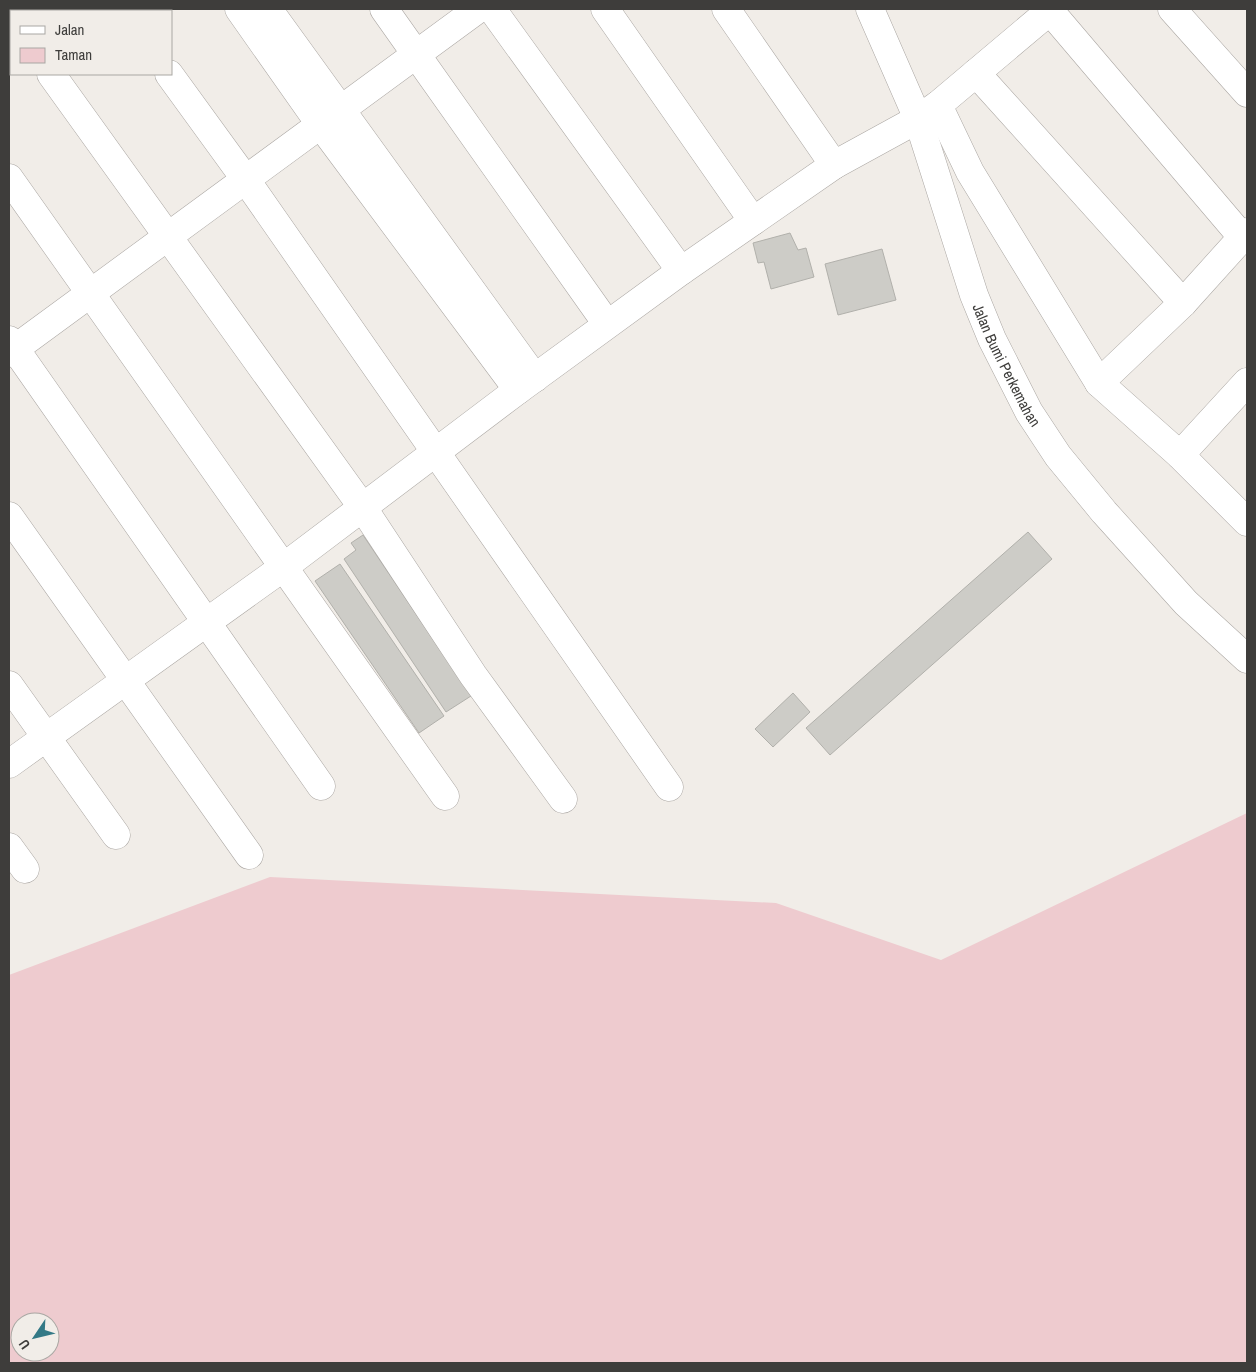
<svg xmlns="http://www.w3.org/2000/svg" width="1256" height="1372" font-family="'Archivo Narrow',sans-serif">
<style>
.green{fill:#eecbcf;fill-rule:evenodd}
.building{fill:#cdccc7;stroke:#b1b0ab}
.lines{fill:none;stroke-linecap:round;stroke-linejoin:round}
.minor-casing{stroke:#aba7a3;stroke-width:29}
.minor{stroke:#fff;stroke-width:28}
.labels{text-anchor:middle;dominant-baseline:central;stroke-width:4;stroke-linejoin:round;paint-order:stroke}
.street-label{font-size:15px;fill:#3e3d3b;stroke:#f1ede8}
</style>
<rect width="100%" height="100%" fill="#f1ede8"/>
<path class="green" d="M1247,813v550h-1238v-388l261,-98 506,26 165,57zM20,1322h30v30h-30z"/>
<path class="building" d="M790,233l8,17 8,-2 8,29 -43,12 -7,-27 -6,1 -5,-20z
M882,249l14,51 -58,15 -13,-51z
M1028,532l24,27 -222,196 -24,-27z
M363,535l108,161 -25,16 -102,-153 12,-9 -5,-7z
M340,564l104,152 -25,17 -104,-152z
M793,693l17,19 -37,35 -18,-18z"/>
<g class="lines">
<defs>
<g id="minor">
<path d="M122,9l2,2"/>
<path d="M239,9l81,115 198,266"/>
<path d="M268,9l267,369"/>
<path d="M384,9l223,315"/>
<path d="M492,9l189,262"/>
<path d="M605,9l148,212"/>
<path d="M726,9l108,156"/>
<path id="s1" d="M870,9l48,110 56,176 18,44 37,73 29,44 46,56 82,91 61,56"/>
<path d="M1052,9l-114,96 32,67 129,211 81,72 67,67"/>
<path d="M1172,9l75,84"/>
<path d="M1050,11l193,227"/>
<path d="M9,15l2,4"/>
<path d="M976,73l207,230"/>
<path d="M51,74l312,434 110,167 90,124"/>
<path d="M169,74l77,106 423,607"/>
<path d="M9,178l436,618"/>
<path d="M9,340l312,446"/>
<path d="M9,353l469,-344"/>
<path d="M1099,383l84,-80 64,-71"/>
<path d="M1180,455l67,-73"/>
<path d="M9,516l240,339"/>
<path d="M9,685l107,150"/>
<path d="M9,764l276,-198 233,-176 163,-119 153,-106 84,-46 20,-14"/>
<path d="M9,847l16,22"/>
</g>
</defs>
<use href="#minor" class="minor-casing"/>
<use href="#minor" class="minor"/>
</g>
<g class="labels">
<g class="street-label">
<text stroke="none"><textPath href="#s1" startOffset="382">Jalan Bumi Perkemahan</textPath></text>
</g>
</g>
<rect width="1256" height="1372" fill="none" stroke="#3e3d3b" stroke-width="20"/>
<rect x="10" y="10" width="162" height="65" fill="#f1ede8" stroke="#a9a7a3"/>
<rect x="20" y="26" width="25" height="8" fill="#ffffff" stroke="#a9a7a3"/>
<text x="55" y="35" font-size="15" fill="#3e3d3b">Jalan</text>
<rect x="20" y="48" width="25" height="15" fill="#eecbcf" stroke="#a9a7a3"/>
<text x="55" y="60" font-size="15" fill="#3e3d3b">Taman</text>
<g transform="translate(35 1337) rotate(235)"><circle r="24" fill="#f1ede8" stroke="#a9a7a3"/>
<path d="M0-4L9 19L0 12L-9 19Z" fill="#337986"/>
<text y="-8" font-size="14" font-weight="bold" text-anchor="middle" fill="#3e3d3b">U</text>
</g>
</svg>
